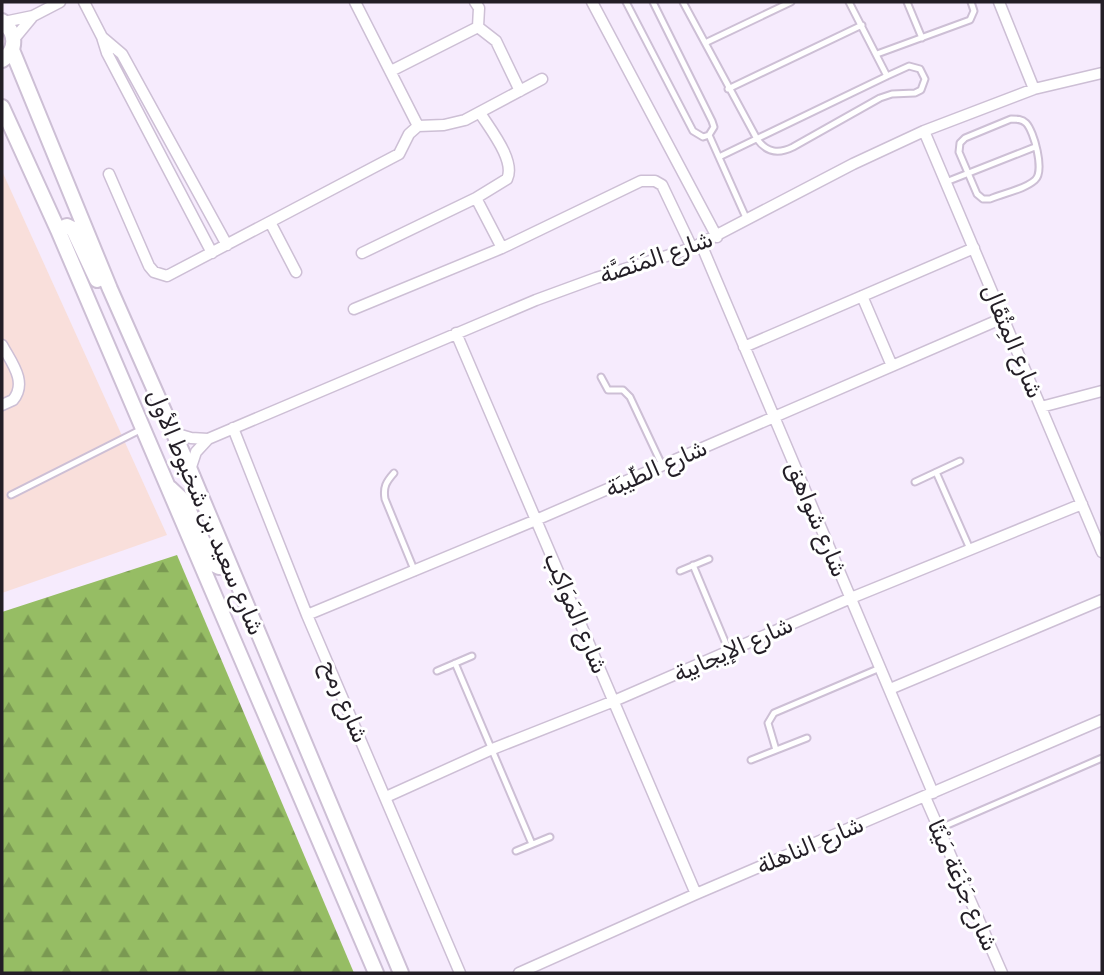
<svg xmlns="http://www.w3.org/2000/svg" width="1104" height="975" font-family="Rubik,Vazirmatn,sans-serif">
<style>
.education{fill:#f9dfdb}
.forest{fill:url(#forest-firs)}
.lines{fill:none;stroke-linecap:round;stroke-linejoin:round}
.service-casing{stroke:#cdbfd5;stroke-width:9}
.minor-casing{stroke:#cdbfd5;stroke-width:13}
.secondary-casing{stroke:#cdbfd5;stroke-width:18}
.service{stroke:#fff;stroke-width:5}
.minor{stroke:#fff;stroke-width:10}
.secondary{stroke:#fff;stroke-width:14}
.labels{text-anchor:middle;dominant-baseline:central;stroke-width:6;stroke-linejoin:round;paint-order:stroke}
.street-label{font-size:23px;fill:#231e26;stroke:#fff}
</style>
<defs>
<pattern id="forest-firs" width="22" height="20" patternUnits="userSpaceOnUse" patternTransform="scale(1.75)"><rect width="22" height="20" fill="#96bd64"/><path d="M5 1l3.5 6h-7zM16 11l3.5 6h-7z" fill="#7a9952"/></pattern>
</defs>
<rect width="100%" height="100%" fill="#f6ebfd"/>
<path class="education" d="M2,171l165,364 -165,58z"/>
<path class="forest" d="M177,555l177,418h-352v-361z"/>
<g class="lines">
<defs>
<path id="service" d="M626,2l67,129 10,6 6,-2 5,-8 -2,-6 -59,-119
M683,2l74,137c10,14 22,15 36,8l87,-49 12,-4 23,-1 6,-3 4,-11 -5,-10 -11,-3 -22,10 -168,81
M849,2l38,74
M907,2l15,36
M705,43l86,-41
M877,54l93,-34 4,-9 -3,-9
M728,89l134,-64
M1011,119c6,0 11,0 15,4 8,8 19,48 9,57 -11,10 -32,13 -45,19h-7l-6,-5 -18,-42 1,-9 5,-5z
M709,135l38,85
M946,182l89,-35
M601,377l7,13h15l7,7 32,68
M936,472l34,77
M394,473c-8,9 -11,14 -9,26l30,73
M915,482l45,-21
M11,495l131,-66
M693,565l36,86
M680,571l29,-12
M455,663l77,181
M437,671l35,-15
M776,750l-8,-27 6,-10 106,-45
M751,760l56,-22
M938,829l164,-71
M516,851l34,-14"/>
<path id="minor" d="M84,2l18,35 5,16 105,200
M355,2l63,124
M475,2l4,6 -1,19 18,14 24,50
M592,2l125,235
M999,2l35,87
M4,22l29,-6 27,-14
M102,37l20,17 105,191
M14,39l19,-23
M391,71l87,-44
M924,131l178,421
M109,174l40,92 5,6 13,4 232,-122 10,-20 9,-8 26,-1 21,-5 77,-41
M476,198l26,50
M270,222l26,50
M701,244l232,549
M362,253l114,-55 31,-19c9,-18 -17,-50 -27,-66
M862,296l30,70
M354,309l148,-61 139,-67h14l7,4 30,63
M456,333l240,561
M2,345c9,17 26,37 11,55l-11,5
M744,347l230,-99
M1041,407l61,-16
M233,428l74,187 153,358
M174,433l17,5 17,1
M190,470l6,-18 12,-13 328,-139 60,-22 96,-30 161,-84 71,-33 110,-42 68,-16
M307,615l229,-95 467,-202
M890,689l212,-89
M386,797l104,-47 124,-49 237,-103 231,-94
M925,797l77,176
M519,973l177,-79 406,-174"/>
<path id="secondary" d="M2,21c14,11 16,29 0,39
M12,50l98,239 80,181 211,503
M2,107l56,123 318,743
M58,230l9,-4 6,3 24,51
M170,488l15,14 28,62 6,3 10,-3"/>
</defs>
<use href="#service" class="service-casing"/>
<use href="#minor" class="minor-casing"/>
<use href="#secondary" class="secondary-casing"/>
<use href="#service" class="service"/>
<use href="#minor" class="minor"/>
<use href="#secondary" class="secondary"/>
</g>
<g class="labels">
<g class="street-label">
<text transform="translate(656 257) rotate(-19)">شارع المَنَصَّة</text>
<text transform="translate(1013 341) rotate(67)">شارع المِثْقَال</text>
<text transform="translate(656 468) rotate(-24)">شارع الطِّيبَة</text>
<text transform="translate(206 512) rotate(67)">شارع سعيد بن شخبوط الأول</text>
<text transform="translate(817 519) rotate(67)">شارع شواهق</text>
<text transform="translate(576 613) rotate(67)">شارع المَوَاكِب</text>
<text transform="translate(733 649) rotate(-24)">شارع الإيجابية</text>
<text transform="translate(345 701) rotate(67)">شارع رمح</text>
<text transform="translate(810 845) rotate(-23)">شارع الناهلة</text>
<text transform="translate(963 885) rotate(66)">شارع جَزْعَة مَيْثَا</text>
</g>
</g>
<rect width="1104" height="975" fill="none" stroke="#231e26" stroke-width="7"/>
</svg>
